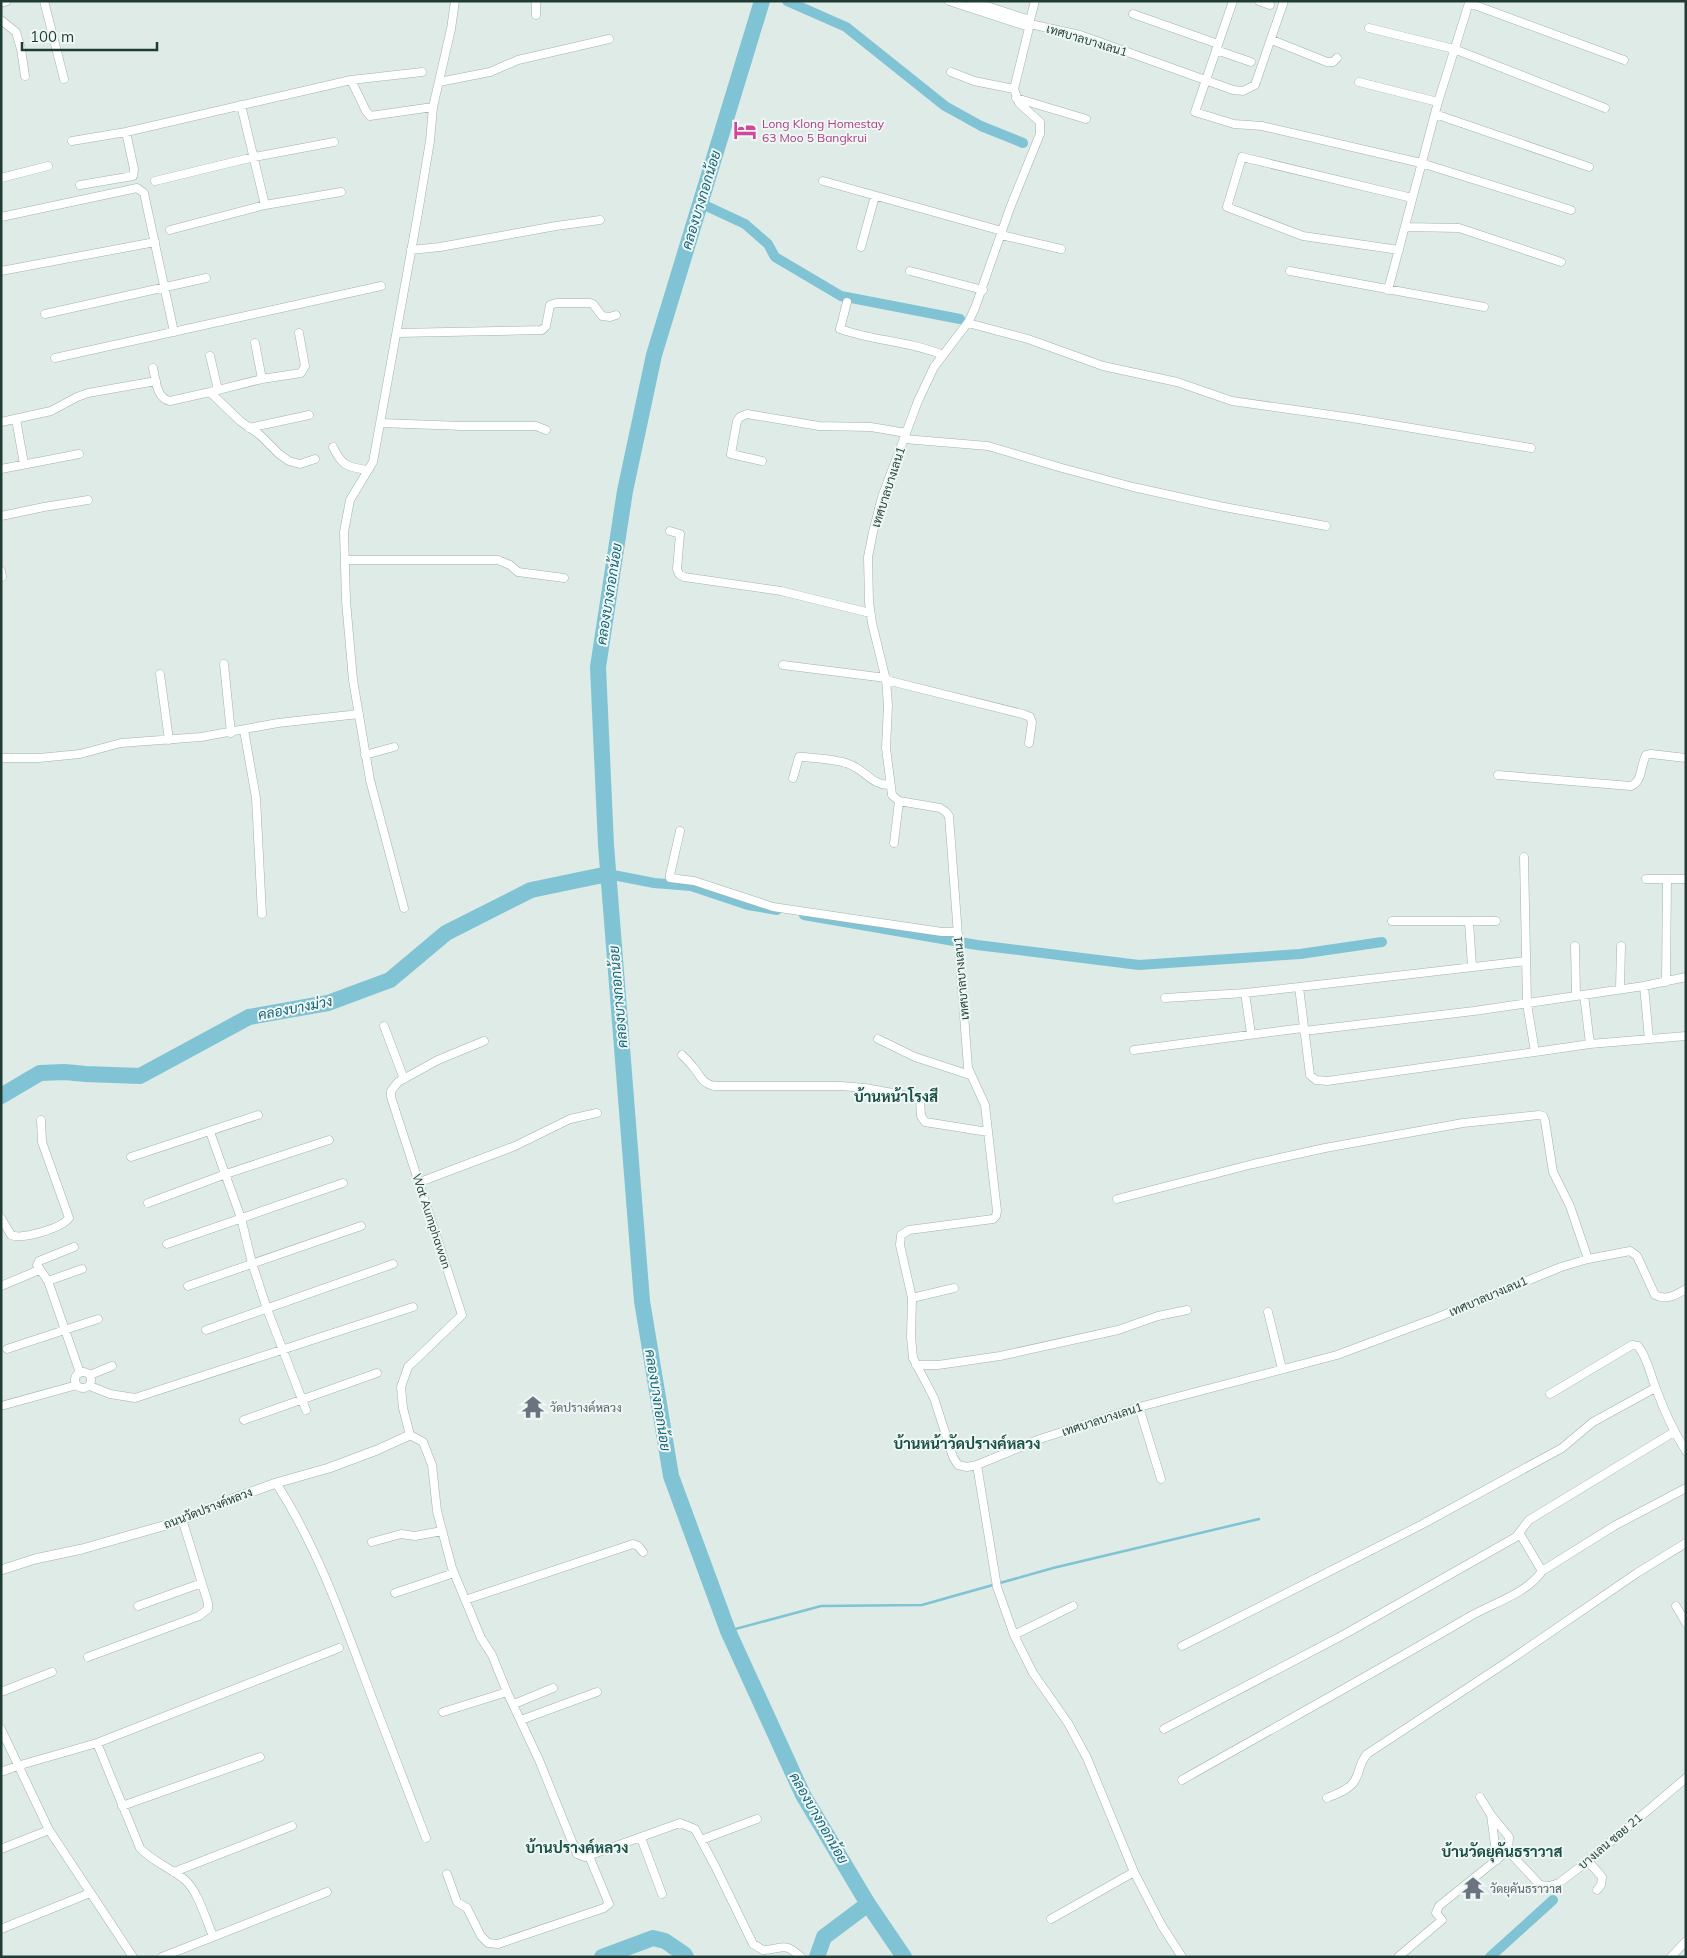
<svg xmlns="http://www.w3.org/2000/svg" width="1687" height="1958" font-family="Mulish,Sarabun,sans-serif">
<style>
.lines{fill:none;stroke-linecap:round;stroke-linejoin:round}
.stream{stroke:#80c3d5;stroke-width:2.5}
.canal{stroke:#80c3d5;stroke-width:10}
.river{stroke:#80c3d5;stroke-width:16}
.minor-casing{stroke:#a1b3ad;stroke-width:9}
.tertiary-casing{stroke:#a1b3ad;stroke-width:10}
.minor{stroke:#fff;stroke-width:8}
.tertiary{stroke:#fff;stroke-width:9}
.labels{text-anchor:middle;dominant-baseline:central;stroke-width:4;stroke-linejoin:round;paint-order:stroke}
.street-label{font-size:12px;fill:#1e3c35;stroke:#eef7f3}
.hotel-label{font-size:12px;fill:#b23c85;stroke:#eef7f3;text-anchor:start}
.worship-label{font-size:12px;fill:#5b616d;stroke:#eef7f3;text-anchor:start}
.water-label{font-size:14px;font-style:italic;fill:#14647c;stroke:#eef7f3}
.quarter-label{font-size:15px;font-weight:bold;fill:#194f45;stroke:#eef7f3}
</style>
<rect width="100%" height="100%" fill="#deebe6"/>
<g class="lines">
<path class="stream" d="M728,1631l93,-25 101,-1 131,-37 206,-49"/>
<path class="canal" d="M787,1l59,26 99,79 36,20 42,17
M700,203l45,21 23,20 7,13 66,39 119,23
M608,874l46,9 37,3 57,19 29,5
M804,915l173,30 162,20 161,-11 82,-12
M1490,1957l63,-57"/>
<path class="river" d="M762,1l-108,354 -29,136 -27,176 8,178 36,456 29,175 57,155 75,164 65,109 36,53
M1,1096l39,-23 25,-1 20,2 55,2 109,-59 79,-14 62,-23 56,-47 85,-43 77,-16
M602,1957l51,-19 12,3 19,13 2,3
M817,1957l7,-20 44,-33"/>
<defs>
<path id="minor" d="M44,1l20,78
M536,1v14
M949,1l80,26
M971,1l59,19v4
M1233,1l-38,111 39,12 28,2 159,37 150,47
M1259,1l11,4
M1284,1l-29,84 -12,6 -10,-1 -153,-55 -50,-11 -16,65 5,14 21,19v12l-30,74 -35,100 -6,13 -35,46 -16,34 -36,96 -9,35 -5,25 1,45 3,21 14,57 2,25 -2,43 6,47 7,6 41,7 6,4 3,4 19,252 17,37 12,106 -1,5 -3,3 -84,11 -8,5 -1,10 12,53 -1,39 2,21 21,40 19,59 5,8 9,2 10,-2 63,-26 99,-32 198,-52 99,-37 125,-51 27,-8 42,-8 7,5 18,39c12,6 20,0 31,-6
M1133,14l85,30
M1,20l15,12 5,17 4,27
M1030,20l5,-19
M1369,28l85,21 151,59
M1272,40l55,22h6l4,-4
M1216,50l35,12
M951,72l23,9 40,8
M351,80l71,-8
M439,82l51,-10 28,-12 91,-21
M1359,82l79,20
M1016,98l70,21
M241,105l24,100
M1435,114l154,53
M72,141l54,-9 225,-52 15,31 4,5 63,-9
M1,178l47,-12
M155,181l99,-24 80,-15
M823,181l179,50
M80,185l53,-9 1,-7 -8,-37
M1,217l136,-29 7,5 30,139
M1405,227l54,1 102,34
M170,230l95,-25 76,-13
M1001,235l60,14
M861,247l14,-51
M411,250l29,-3 116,-21 44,-6
M1399,250l-96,-14 -76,-29 15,-50 170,41
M1,271l154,-29
M910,271l73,19
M1290,271l194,36
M1388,290l50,-188 31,-99 155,57
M847,302l-7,27c33,12 70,12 103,26
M45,314l161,-36
M968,323l60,16 75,27 74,16 55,19 120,17 179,30
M397,333l145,-3 4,-4 4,-21 6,-2h34l3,1 9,12 8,1 6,-2
M255,343l7,36
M210,356l8,34
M55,358l326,-72
M153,368c3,12 3,30 17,33l40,-9 30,29 20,14 19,19 10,7 11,3 15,-5
M210,392l52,-13 39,-6 4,-7 -6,-33
M16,419l8,45
M1,422l50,-11 26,-14 11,-4 68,-12
M380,423l83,3h73l10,4
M249,428l60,-13
M904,439l84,7 74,22 71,19 86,19 107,20
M333,447c9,19 14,20 34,23
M762,461l-31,-7 6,-33 3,-4 7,-3 72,12 52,1 35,6
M1,469l78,-15
M1,516l43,-9 44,-7
M670,531l10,3 -3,35 2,5 5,3 97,14 89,22
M346,560h152l12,5 8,7 46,6
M1,571l1,6
M224,664l7,69
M783,665l103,13
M160,674l9,66
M886,680l137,34 7,3 2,5 -3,21
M244,730l12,68 6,116
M365,755l29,-8
M1,758h38l41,-4 41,-11 80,-6 77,-14 81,-9
M1498,775l133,11c12,-5 9,-20 15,-31l5,-1 35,4
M793,778l6,-21h5c15,2 34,2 47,8 15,6 21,20 38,20
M680,831l-10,44v3l24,3 79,26 169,25h15
M894,843l5,-42
M1524,857l3,147 8,48 55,-8 96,-8
M1646,879h40
M404,908l-34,-128 -17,-100 -7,-79 -2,-69 6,-32 23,-38 45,-249 12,-72 3,-34 18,-78 4,-28
M1392,921h104
M1469,922l3,44
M1575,946l1,50
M1526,961l-227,26 11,88 6,5 11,1 208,-29
M1666,982l1,-103
M1644,986l5,53
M1620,989l1,-43
M1245,993l6,41
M1584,995l6,49
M1165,998l80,-5 54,-6
M384,1026l20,53
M1304,1031l170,-20 170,-25 42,-9
M878,1039l37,18 55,18
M484,1041l-46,19 -40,22 -7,9v6l71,218 -54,52 -7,20 2,21 7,27 13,7 9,23 5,46 15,57 29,70 11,17 15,37 32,68 38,94 8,3 95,-34 15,6 20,37 38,78 10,6c20,0 19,-10 38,7
M1134,1050l169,-22
M682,1055c4,4 8,8 12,13 7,9 8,15 20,18h127l24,2 55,10 1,18 4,6 63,10
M210,1132l31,86 11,45 15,46 39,101
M131,1157l127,-42
M420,1182l95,-36 55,-27 27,-6
M1117,1199l136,-35 72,-16 138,-25 76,-8 4,1 2,5 8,51 17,34 18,53
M148,1203l78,-29 103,-34
M1,1218l10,17c11,5 51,-7 58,-17l-27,-76 -1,-22
M167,1244l176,-61
M74,1247l-35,14 -2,4 11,16 32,92
M48,1281l34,-12
M1,1286l38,-16
M188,1286l173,-60
M912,1298l42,-10
M1268,1312l14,57
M206,1330l187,-66
M7,1349l91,-30
M916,1365h22l62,-9 118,-26 40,-14 29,-6
M75 1380a8 8 0 1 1 16 0a8 8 0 1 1-16 0Z
M90,1375l22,-9
M90,1386l20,8 25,4 278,-91
M1550,1394l82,-49 6,1c9,11 12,27 17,40 8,22 18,45 31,65
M1,1406l76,-21
M1139,1407l22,72
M244,1420l133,-47
M977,1465l20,122 17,48 19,38 35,50 19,35 47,114 28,54 20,31
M276,1483c42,65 68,140 95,212 18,48 37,95 55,143
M372,1542l29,-8 14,2 27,-5
M1542,1571l72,-45 72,-38
M395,1593l59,-20
M465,1600l168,-56 5,2 5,6
M138,1606l64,-23
M1676,1606l10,17
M1014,1635l59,-29
M1182,1646l239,-121 141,-77 31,-26 62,-34
M88,1657l111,-41 9,-7v-6l-26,-84
M1,1692l51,-20
M514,1704l39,-16
M443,1712l64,-20
M521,1720l76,-28
M1,1729l48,101 84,127
M1164,1729l181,-95 171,-97 13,-17 145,-88
M97,1743l43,105c13,14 31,20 45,32 13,11 21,40 28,56
M1,1772l16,-6 80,-23 242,-95
M1182,1780c95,-54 192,-107 287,-163 22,-13 59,-24 73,-46l-22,-37
M1480,1797l11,18 6,45
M1327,1798c9,-4 24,-9 28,-18 6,-10 3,-15 12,-26l143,-94 127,-87 49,-30
M122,1806l138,-49
M1491,1815l18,22 -1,15
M641,1838l21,56
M701,1840l56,-21
M1,1849l48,-19
M1588,1861l14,16 -1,8 -4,5
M174,1872l118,-46
M447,1874l10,28 10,6 14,28 7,7 10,1 106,-36 5,-4 -20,-48
M1051,1919l83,-47
M1,1929l89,-36
M162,1957l165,-65
M1398,1957l44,-37 -6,-7 3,-7 66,-53 6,1 29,31 10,1 9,-3 29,-22 98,-83
M1671,1957l15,-16"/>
<path id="tertiary" d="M1,2l5,-1
M1,1570l34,-11 47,-10 95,-27 44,-19 55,-20 53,-15 48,-18 33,-15"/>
</defs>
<use href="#minor" class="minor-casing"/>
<use href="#tertiary" class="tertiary-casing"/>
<use href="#minor" class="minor"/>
<use href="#tertiary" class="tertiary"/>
</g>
<defs>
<symbol id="hotel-bare" viewBox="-9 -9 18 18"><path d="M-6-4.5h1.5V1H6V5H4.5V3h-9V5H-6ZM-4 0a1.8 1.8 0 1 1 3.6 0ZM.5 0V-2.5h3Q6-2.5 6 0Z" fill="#d1479c" stroke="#eef7f3" stroke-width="2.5" paint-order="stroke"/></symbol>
<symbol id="temple-bare" viewBox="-9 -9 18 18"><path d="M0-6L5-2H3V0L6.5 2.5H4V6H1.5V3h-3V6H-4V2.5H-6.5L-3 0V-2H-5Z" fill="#6b7280" stroke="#eef7f3" stroke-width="2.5" paint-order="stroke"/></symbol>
</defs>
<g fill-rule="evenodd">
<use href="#hotel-bare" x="729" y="114" width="32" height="32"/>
<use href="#temple-bare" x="517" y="1391" width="32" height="32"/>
<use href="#temple-bare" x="1457" y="1872" width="32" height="32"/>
</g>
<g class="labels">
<g class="street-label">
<text transform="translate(1087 40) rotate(17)">เทศบาลบางเลน1</text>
<text transform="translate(888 487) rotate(-72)">เทศบาลบางเลน1</text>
<text transform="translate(961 978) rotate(-95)">เทศบาลบางเลน1</text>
<text transform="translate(432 1221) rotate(72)">Wat Aumphawan</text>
<text transform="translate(1488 1296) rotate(-23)">เทศบาลบางเลน1</text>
<text transform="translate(1102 1419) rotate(-18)">เทศบาลบางเลน1</text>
<text transform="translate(208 1508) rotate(-21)">ถนนวัดปรางค์หลวง</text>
<text transform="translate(1610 1841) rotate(-40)">บางเลน ซอย 21</text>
</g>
<g class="hotel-label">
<text x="762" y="123">Long Klong Homestay<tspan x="762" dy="14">63 Moo 5 Bangkrui</tspan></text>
</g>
<g class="worship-label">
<text x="550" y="1407">วัดปรางค์หลวง</text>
<text x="1490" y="1888">วัดยุคันธราวาส</text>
</g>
<g class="water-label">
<text transform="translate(701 200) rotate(-73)">คลองบางกอกน้อย</text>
<text transform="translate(609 594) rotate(-81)">คลองบางกอกน้อย</text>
<text transform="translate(618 997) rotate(-95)">คลองบางกอกน้อย</text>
<text transform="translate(295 1008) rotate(-11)">คลองบางม่วง</text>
<text transform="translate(658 1400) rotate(81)">คลองบางกอกน้อย</text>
<text transform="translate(819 1818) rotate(60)">คลองบางกอกน้อย</text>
</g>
<g class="quarter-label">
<text x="896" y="1096">บ้านหน้าโรงสี</text>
<text x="967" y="1443">บ้านหน้าวัดปรางค์หลวง</text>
<text x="577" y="1847">บ้านปรางค์หลวง</text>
<text x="1502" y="1851">บ้านวัดยุคันธราวาส</text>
</g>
</g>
<rect width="1687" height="1958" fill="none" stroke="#1e3c35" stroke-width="5"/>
<path d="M22 42v8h135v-8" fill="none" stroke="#1e3c35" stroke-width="2.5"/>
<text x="30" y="42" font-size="15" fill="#1e3c35" stroke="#eef7f3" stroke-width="4" paint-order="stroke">100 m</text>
</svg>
